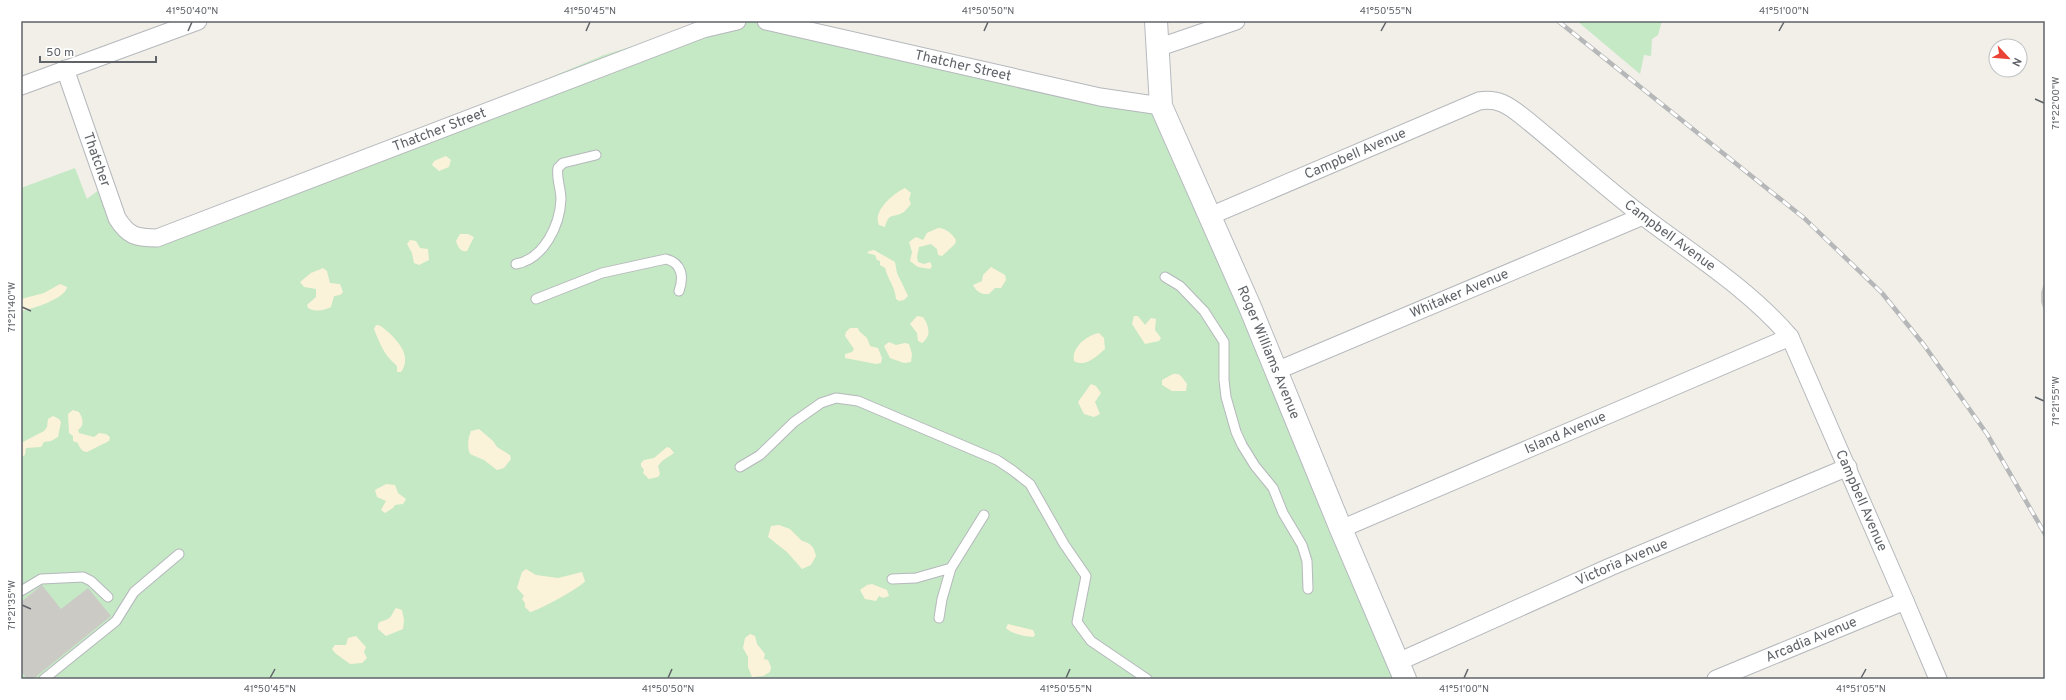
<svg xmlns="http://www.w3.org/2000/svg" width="2066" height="700" font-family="Overpass,sans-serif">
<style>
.green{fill:#c5e8c5}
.sand{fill:#fbf3d9}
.building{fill:#cccac5}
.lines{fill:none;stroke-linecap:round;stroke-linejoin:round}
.service-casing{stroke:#b5b8bc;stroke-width:11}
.minor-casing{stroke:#b5b8bc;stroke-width:19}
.secondary-casing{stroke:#b6babf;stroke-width:24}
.service{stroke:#fff;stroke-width:9}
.minor{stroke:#fff;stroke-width:17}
.secondary{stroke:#fff;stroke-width:22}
.rail-casing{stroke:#b6b7b8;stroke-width:4.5}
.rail{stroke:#fff;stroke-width:3;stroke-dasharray:9;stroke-linecap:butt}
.ticks{fill:none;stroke:#5f6368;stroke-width:1.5}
.labels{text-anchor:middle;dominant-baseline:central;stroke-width:3;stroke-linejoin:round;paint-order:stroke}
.street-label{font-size:14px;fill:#5f6368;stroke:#fff}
.neatline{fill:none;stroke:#5f6368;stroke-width:1.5}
.ticks-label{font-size:10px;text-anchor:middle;fill:#5f6368}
</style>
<rect width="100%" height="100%" fill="#f1efe8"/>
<path class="green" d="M714,21h52l390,83 237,575h-1372v-491l54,-20 12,31 13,-10 17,38 40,6 281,-109 166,-69z
M1577,21h85l-4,14 -6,4 -1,17 -7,-1 -4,19z"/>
<path class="sand" d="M446,156l5,4 -2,7 -10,4 -7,-6 2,-4z
M905,188l6,5 -2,6 2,5c-2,2 -6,8 -9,9 -9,5 -13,-1 -17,14l-6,-2c-7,-14 15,-32 26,-37z
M938,228c8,0 14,6 18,12l-1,4 -13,12 -4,-1 -1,-6 -6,-5 -12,3 -2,10 1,5 6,2 6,-2 2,4 -2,3 -12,-2 -8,-6 2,-9 -3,-10 7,-5 7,3 4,-7z
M460,234h8l6,3 -7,14c-7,1 -9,-4 -11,-10z
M410,240l6,1 4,7 8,1 1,11 -10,5 -5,-2 -2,-10 -5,-9z
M874,250l21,12 2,11 11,23 -4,4 -5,1 -3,-2c-1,-13 -8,-19 -11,-31l-5,-3v-4l-3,-1 -2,-5 -8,-2 2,-2z
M991,267l14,8 1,5 -5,8h-6l-6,6c-8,1 -13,-3 -16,-9l9,-4 1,-6z
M323,268l4,3 3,12 10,1 3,8 -3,3 -6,1 -3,11c-8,4 -15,5 -23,1l-1,-3 9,-8v-8l-12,-2 -4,-5 11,-9z
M60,284l7,3c-2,12 -35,22 -46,24v-12l23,-6z
M917,316l6,1c6,9 9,19 -1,26l-4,-2 -1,-8 -7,-9z
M1134,316h4l7,9 6,-7 5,1 -1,11 6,8 -2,3 -14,3 -13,-20z
M376,325c5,0 7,3 11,6 12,11 25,25 14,41h-4v-6c-13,-11 -17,-22 -23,-37z
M850,328h8l1,3 8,7 3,8 8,2 4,10 -1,5 -5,1 -31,-6v-4l7,-2 2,-3 -9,-13 1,-4z
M1099,333l5,5 1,11c-8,7 -20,19 -31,12 -3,-13 13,-26 25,-28z
M889,342l7,3 9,-2 4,1 3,10 -1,8 -7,1 -14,-5 -6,-12z
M1173,374c8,-1 9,4 14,10l-1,7h-14l-10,-6v-5z
M1091,384l5,2 5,7 -6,9 5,12 -6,3 -10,-3 -6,-12z
M73,410l6,2c4,7 6,13 -1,18l1,3 15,4 5,-4 7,1 4,3 -1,4 -22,11c-5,0 -8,-5 -9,-9l-5,-2v-5l-4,-3 -1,-19z
M53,416l6,3 2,3 -3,15 -7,4 -7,1 -3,5 -15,1 -1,7 -4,2v-14l23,-12 3,-4 1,-8z
M479,429l14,12 4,6 13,8 1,4 -7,9 -7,2 -13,-10 -14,-6c-3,-7 -2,-16 1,-23z
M667,447l3,1 4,5 -12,8 -4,5 2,8 -2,3 -9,2 -6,-6 1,-3 -3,-4v-3l3,-3 10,-2z
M386,484l9,1 3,8 8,6 -3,5 -8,1 -2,3 -8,5 -4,-3 5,-9 -9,-4 -2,-7z
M779,525l11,4 12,12c9,2 12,6 14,15l-5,9 -9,4 -15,-17 -19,-15 3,-11z
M526,569l10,6 22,3 24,-6 3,9c-2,5 -49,31 -55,31l-5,-5v-4l-3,-4 2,-3 -7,-8 5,-16z
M872,584l15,6 2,6 -6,2 -4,-2 -3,5 -11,-2 -5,-9 7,-5z
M396,608l6,2 2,10 -1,9 -17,7 -8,-7c-1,-9 4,-7 10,-10 4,-2 5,-8 8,-11z
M1008,624l25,6 2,5 -2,2c-8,-1 -22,-3 -27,-9z
M750,634l5,2 2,8 8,10 -1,5 4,1 3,7 -1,5 -7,4 -11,1 -4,-10v-10l-5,-9 2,-10z
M356,636l10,11 -2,5 3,6 -5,5 -12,1 -15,-11 -3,-4 3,-4h11l2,-7z"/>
<path class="building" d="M2045,281v32l-4,-11v-10z
M42,585l19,24 27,-21 23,28 -78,63h-6l-6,-8v-69z"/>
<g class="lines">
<defs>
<path id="service" d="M516,264c28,-5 44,-39 45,-65 0,-10 -5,-22 -3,-31l5,-5 33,-8
M1165,277l15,9 24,25 20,31v38l2,17 10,35 6,13 13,21 18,22 10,25 19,32 5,16 1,28
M536,299l66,-26 64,-14c16,4 18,18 13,32
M740,467l20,-12 34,-33 27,-19 15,-5 22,3 139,59 15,10 18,14 34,60 22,32 -9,46 14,19 56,38
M892,579l24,-1 35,-10
M21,591l20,-12 42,-2 8,4 17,16
M939,618l3,-19 9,-31 33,-53
M44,679l72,-58 18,-29 45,-38"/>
<g id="minor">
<path id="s1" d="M766,21l334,76 61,9"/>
<path d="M1157,48l79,-27"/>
<path id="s2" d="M65,69l52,149c11,18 19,20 40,20l546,-209 34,-8"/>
<path d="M21,86l177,-65"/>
<path id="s3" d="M1210,216l269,-115c19,-3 29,4 43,15 41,33 80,69 122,101 50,38 105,72 146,120l115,264 33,78"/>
<path id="s4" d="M1276,371l367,-155"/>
<path id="s5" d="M1341,529l449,-192"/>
<path id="s6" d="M1398,662l212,-95 238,-100"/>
<path id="s7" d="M1716,679l189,-78"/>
</g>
<g id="secondary">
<path id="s8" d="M1156,21l5,85 89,201 91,222 64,150"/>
</g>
</defs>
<use href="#service" class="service-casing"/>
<use href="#minor" class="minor-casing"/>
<use href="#secondary" class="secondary-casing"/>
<use href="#service" class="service"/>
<use href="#minor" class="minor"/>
<use href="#secondary" class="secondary"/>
<defs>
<path id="rail" d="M1558,21l246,197 78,75 42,52 63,89 58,100"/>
</defs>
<use href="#rail" class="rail-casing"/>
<use href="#rail" class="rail"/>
</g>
<path class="ticks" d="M188,31l4,-9M586,31l4,-9M984,31l4,-9M1381,31l5,-9M1779,31l5,-9M2035,99l9,4M22,307l9,4M2035,397l9,4M22,605l9,4M270,678l5,-9M668,678l4,-9M1066,678l4,-9M1464,678l4,-9M1861,678l5,-9"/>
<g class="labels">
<g class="street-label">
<text stroke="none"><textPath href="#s1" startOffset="202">Thatcher Street</textPath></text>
<text stroke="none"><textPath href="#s2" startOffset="508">Thatcher Street</textPath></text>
<text stroke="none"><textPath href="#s3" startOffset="158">Campbell Avenue</textPath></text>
<text stroke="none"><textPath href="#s2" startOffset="96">Thatcher</textPath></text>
<text stroke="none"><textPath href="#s3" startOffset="530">Campbell Avenue</textPath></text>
<text stroke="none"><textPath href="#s4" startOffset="199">Whitaker Avenue</textPath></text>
<text stroke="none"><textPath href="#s8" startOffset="354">Roger Williams Avenue</textPath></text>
<text stroke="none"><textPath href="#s5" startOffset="244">Island Avenue</textPath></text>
<text stroke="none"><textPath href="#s3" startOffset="866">Campbell Avenue</textPath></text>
<text stroke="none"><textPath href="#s6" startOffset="245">Victoria Avenue</textPath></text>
<text stroke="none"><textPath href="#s7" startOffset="103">Arcadia Avenue</textPath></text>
</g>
</g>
<rect width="2066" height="700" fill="none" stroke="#ffffff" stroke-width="44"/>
<g transform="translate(2008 58) rotate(116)"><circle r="19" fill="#ffffff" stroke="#bfc1c3"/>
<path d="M0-3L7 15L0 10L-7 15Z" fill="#ea4335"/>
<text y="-6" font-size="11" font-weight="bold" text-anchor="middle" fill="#5f6368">N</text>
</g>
<path d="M40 56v6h116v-6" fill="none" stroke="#5f6368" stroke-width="2"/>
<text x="46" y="56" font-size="12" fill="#5f6368" stroke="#ffffff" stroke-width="3" paint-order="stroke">50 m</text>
<rect x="22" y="22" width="2022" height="656" class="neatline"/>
<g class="ticks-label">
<text x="192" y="14">41°50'40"N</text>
<text x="590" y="14">41°50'45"N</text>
<text x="988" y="14">41°50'50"N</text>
<text x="1386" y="14">41°50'55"N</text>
<text x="1784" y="14">41°51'00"N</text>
<text transform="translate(2055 103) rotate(-90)" y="4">71°22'00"W</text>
<text transform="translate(11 307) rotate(-90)" y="4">71°21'40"W</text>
<text transform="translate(2055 401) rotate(-90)" y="4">71°21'55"W</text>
<text transform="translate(11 605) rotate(-90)" y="4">71°21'35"W</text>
<text x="270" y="692">41°50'45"N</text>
<text x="668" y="692">41°50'50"N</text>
<text x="1066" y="692">41°50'55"N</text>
<text x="1464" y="692">41°51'00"N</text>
<text x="1861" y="692">41°51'05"N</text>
</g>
</svg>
